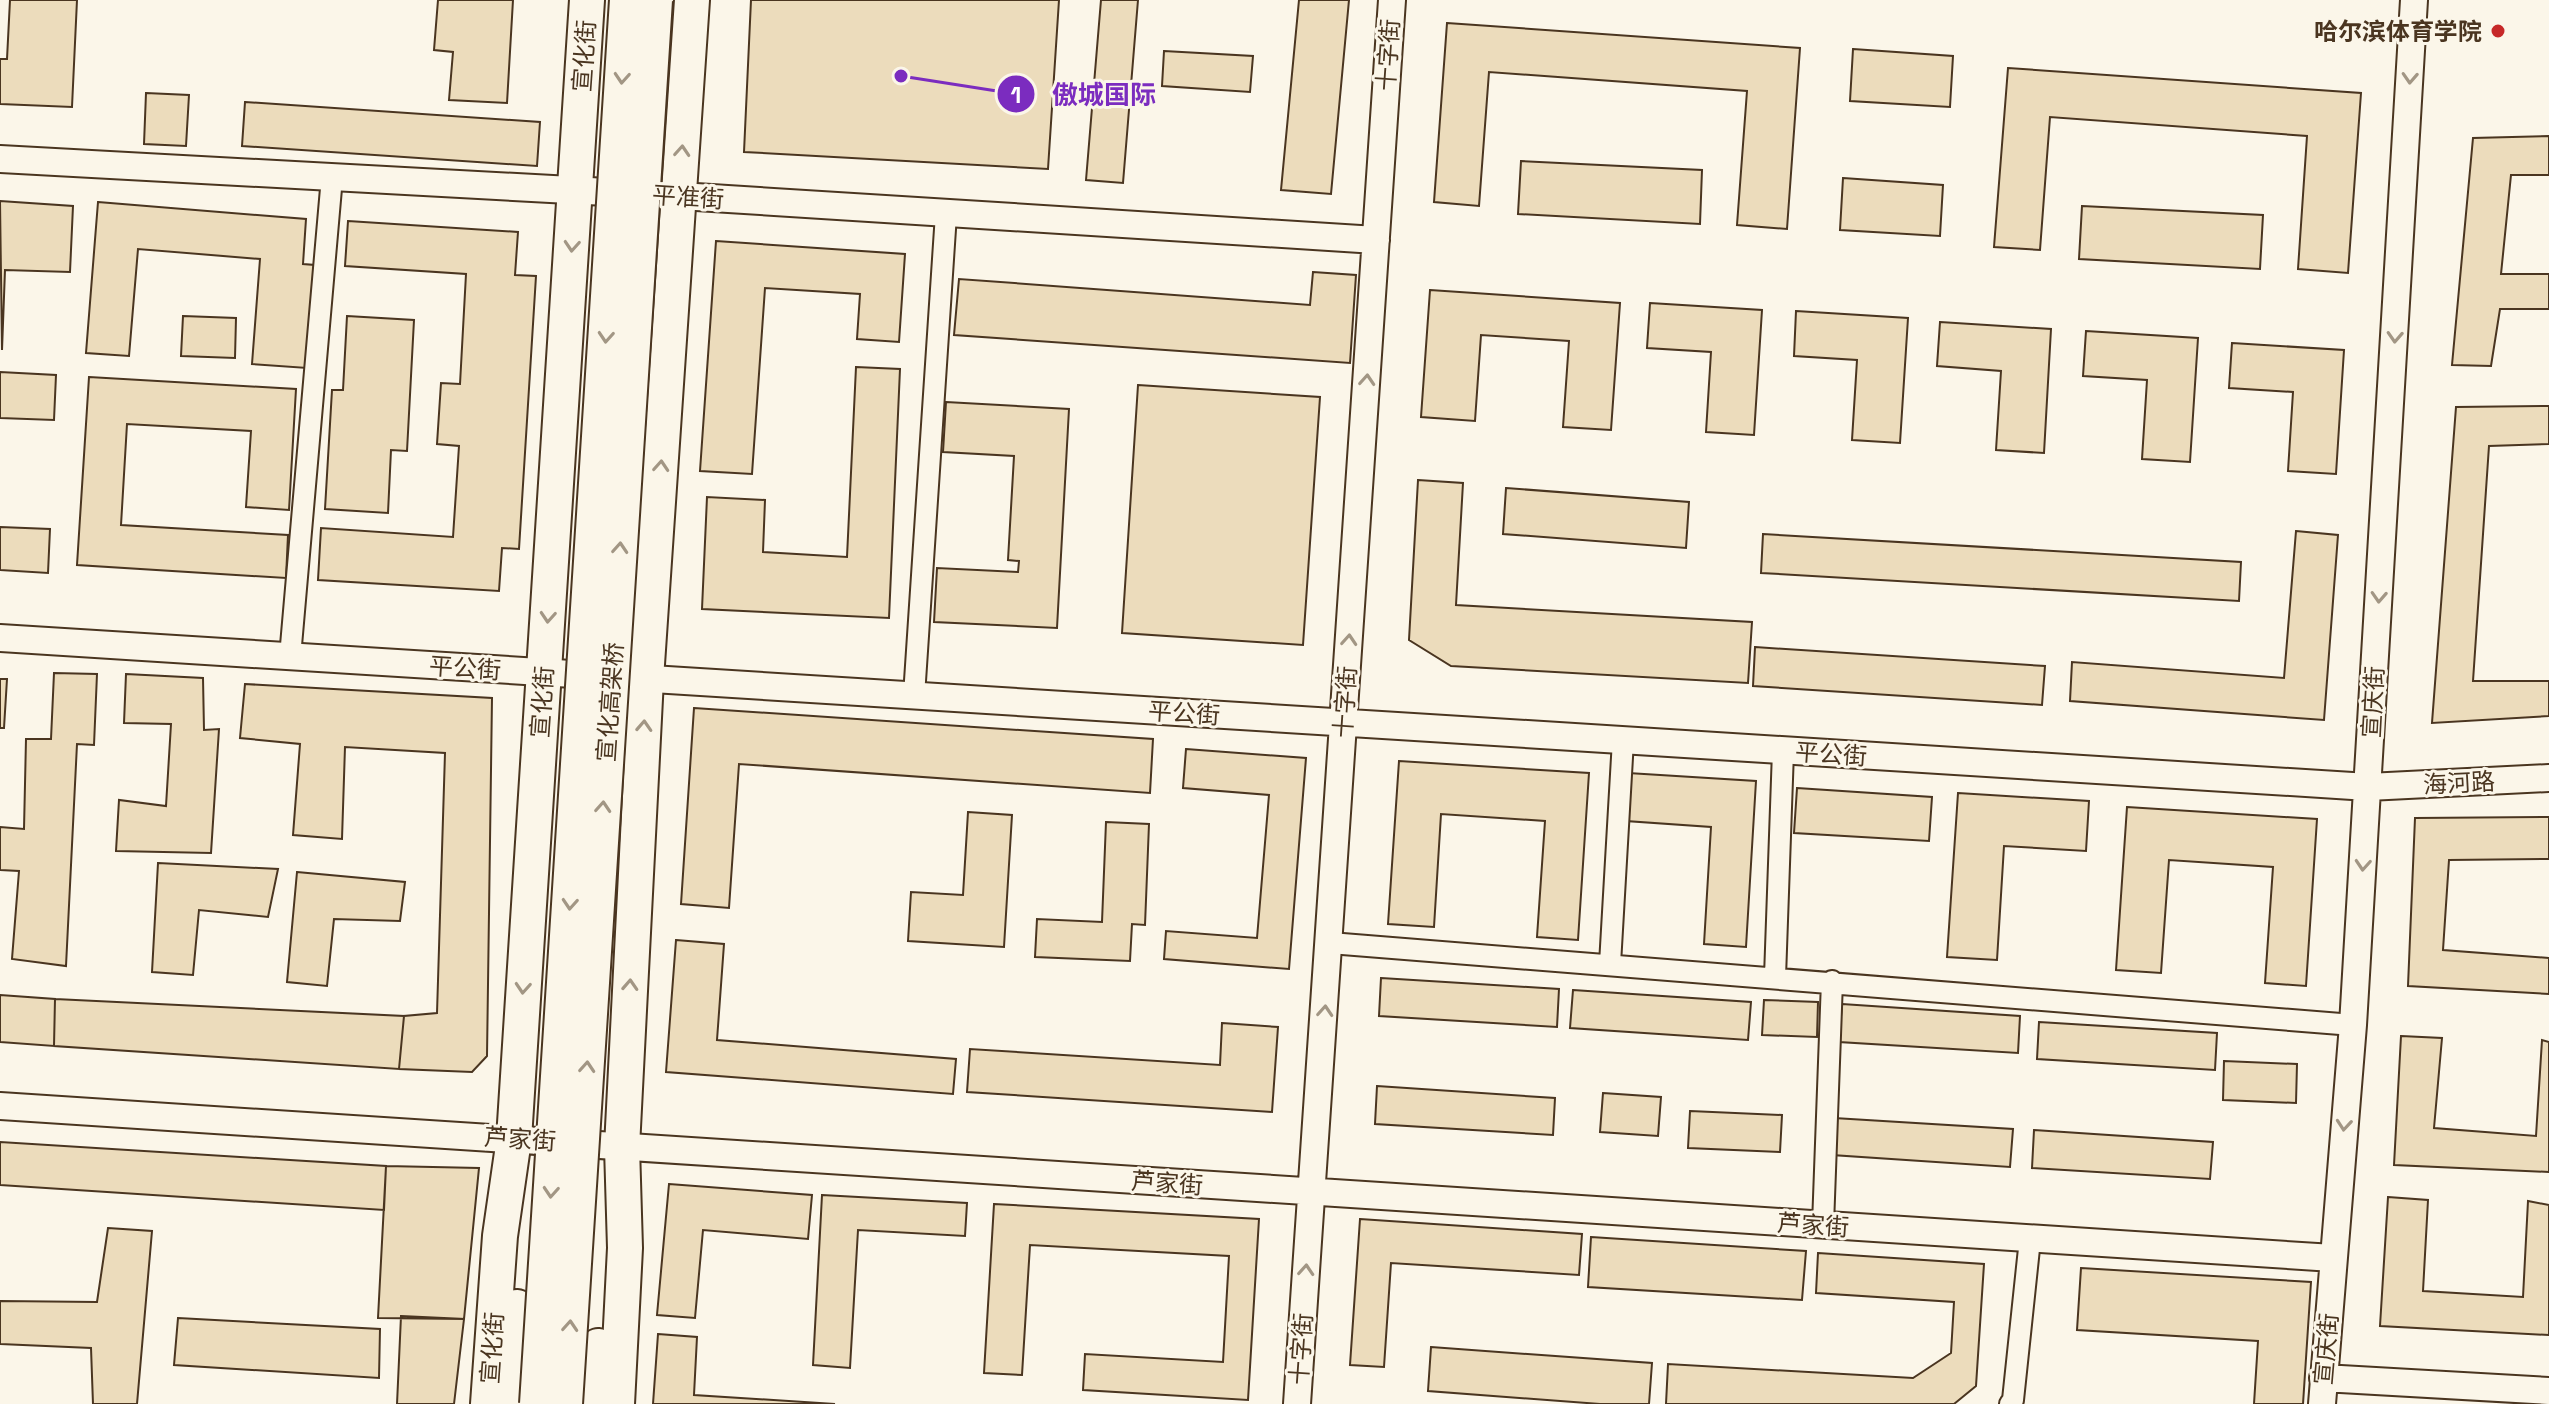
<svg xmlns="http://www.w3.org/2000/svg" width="2549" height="1404" font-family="'Space Grotesk','Noto Sans SC',sans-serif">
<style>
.building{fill:#ecdcbc;stroke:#4a3520;stroke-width:2}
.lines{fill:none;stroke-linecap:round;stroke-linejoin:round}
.minor-casing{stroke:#4a3520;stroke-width:24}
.tertiary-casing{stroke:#4a3520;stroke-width:30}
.trunk-casing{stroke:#4a3520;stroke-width:38}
.minor{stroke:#fbf6e9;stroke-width:20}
.tertiary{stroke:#fbf6e9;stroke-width:26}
.trunk{stroke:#fbf6e9;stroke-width:34}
.trunk-bridge-casing{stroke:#4a3520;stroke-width:38;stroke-linecap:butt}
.trunk-bridge{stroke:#fbf6e9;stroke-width:34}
.oneway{stroke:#a29684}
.poi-dot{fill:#c62828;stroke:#fbf6e9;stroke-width:3}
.labels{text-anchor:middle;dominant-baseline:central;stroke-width:6;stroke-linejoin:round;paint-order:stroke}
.poi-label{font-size:24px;font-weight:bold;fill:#4a3520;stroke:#fbf6e9;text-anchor:end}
.street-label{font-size:24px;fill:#4a3520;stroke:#fbf6e9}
.leader{fill:none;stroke:#7b2cbf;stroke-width:3}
.callout-dot{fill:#7b2cbf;stroke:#fbf6e9;stroke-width:3}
.mark-label{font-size:24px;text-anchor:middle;font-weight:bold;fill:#fff}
.callout-label{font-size:26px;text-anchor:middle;font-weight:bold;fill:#7b2cbf;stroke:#fbf6e9;stroke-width:6;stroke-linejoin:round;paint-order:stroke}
</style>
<rect width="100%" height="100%" fill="#fbf6e9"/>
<path class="building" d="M10,0h67l-5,107 -72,-3v-45h7z
M438,0h75l-6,103 -58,-3 4,-48 -19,-2z
M751,0h308l-11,169 -304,-17z
M1101,0h37l-15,183 -37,-3z
M1299,0h50l-18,194 -50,-4z
M1447,23l353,25 -13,181 -50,-4 10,-134 -258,-19 -10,134 -45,-4z
M1853,49l100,7 -3,51 -100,-6z
M1164,51l89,5 -3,36 -88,-6z
M2008,68l353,25 -13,180 -50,-4 9,-133 -257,-19 -10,133 -46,-3z
M146,93l43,2 -3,51 -42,-2z
M245,102l295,20 -3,44 -295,-20z
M2549,136v39h-38l-10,99h48v35h-49l-9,57 -39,-1 21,-227z
M1521,161l181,9 -2,54 -182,-10z
M1843,178l100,7 -3,51 -100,-6z
M0,201l73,5 -3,66 -65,-2 -3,80z
M98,202l208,17 -3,45 12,1 -8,103 -55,-4 8,-105 -122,-10 -9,107 -43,-3z
M2082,206l181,9 -3,54 -181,-10z
M348,221l170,11 -3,43 21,1 -17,273 -17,-1 -3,43 -181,-11 3,-52 132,9 6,-91 -22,-2 4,-61 19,1 6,-110 -121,-8z
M716,241l189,13 -6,88 -42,-3 3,-45 -95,-6 -13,186 -52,-3z
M1313,272l43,3 -6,88 -396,-28 5,-56 351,26z
M1430,290l190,13 -9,127 -48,-3 6,-86 -88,-6 -6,86 -54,-4z
M1650,303l112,7 -8,125 -48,-3 5,-80 -64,-4z
M1796,311l112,7 -8,125 -48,-3 5,-80 -63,-4z
M183,316l53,2 -1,40 -54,-2z
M347,316l67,4 -7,131 -16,-1 -3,63 -63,-4 7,-119h11z
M1940,322l111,7 -7,124 -48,-3 5,-79 -64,-5z
M2086,331l112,7 -8,124 -48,-3 5,-79 -64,-4z
M2232,343l112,7 -8,124 -48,-3 5,-79 -64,-4z
M856,367l44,2 -11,249 -187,-9 5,-112 58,3 -2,52 84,5z
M0,372l56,3 -2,45 -54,-2z
M89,377l207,12 -7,121 -43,-3 5,-76 -124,-7 -6,101 167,10 -2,43 -209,-13z
M1138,385l182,12 -17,248 -181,-12z
M946,402l123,7 -12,219 -123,-6 3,-54 81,4 1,-11 -11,-1 6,-104 -71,-4z
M2549,406v38l-60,2 -16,235h76v35l-117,7 24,-316z
M1418,480l45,3 -7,122 296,17 -4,61 -297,-17 -42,-26z
M1506,488l183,14 -3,46 -183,-14z
M0,527l50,2 -2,44 -48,-3z
M2296,531l42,4 -14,185 -254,-19 2,-39 212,16z
M1763,534l478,28 -2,39 -478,-28z
M1755,647l290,19 -3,39 -289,-19z
M54,673l43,1 -3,71 -17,-1 -11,222 -54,-7 7,-88 -19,-1v-43l24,2 2,-90h25z
M126,674l77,4 1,52 15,-1 -8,124 -95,-2 3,-51 47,6 5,-82 -47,-1z
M0,679h7l-3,49h-4z
M245,684l247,14 -5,358 -15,16 -73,-3 5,-53 33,-3 8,-260 -100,-6 -3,92 -49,-4 7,-91 -60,-6z
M694,708l459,31 -3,54 -411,-29 -10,144 -48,-4z
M1186,749l120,9 -17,211 -125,-10 2,-28 91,7 12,-143 -86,-7z
M1399,761l190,12 -11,167 -41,-3 8,-116 -104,-7 -7,113 -46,-3z
M1628,773l128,8 -10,166 -42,-3 7,-117 -85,-6z
M1797,788l135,9 -3,44 -135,-8z
M1958,793l131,8 -3,50 -82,-5 -7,114 -50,-3z
M2127,807l190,12 -11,167 -41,-3 8,-116 -104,-7 -8,113 -45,-3z
M968,812l44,3 -8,132 -96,-6 3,-49 52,3z
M2549,817v42l-100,1 -6,90 106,8v36l-141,-8 7,-168z
M1106,822l43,2 -4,101 -13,-1 -2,37 -95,-4 2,-38 65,3z
M158,863l120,6 -10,48 -69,-7 -6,65 -41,-3z
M297,872l108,10 -5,39 -66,-2 -7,67 -40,-4z
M676,940l48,4 -7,96 239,19 -3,35 -287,-22z
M1381,978l178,11 -2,38 -178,-11z
M1573,990l178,12 -3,38 -178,-12z
M0,995l55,4 -1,47 -54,-4z
M55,999l349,17 -5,53 -345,-23z
M1764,1000l54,2 -1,35 -55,-2z
M1842,1004l178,12 -2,37 -179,-11z
M2039,1022l178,11 -2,37 -178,-11z
M1222,1023l56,4 -6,85 -305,-20 3,-43 250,16z
M2401,1036l41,2 -8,90 102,8 6,-96 7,2v130l-155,-7z
M2224,1061l73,3 -1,39 -73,-3z
M1377,1086l178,12 -2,37 -178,-11z
M1603,1093l58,4 -3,39 -58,-4z
M1690,1111l92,4 -2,37 -92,-4z
M1834,1118l179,11 -3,38 -178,-12z
M2034,1130l179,12 -3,37 -178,-11z
M0,1142l386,24 -2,44 -384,-25z
M386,1166l93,2 -15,151 -86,-1z
M669,1184l143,11 -4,44 -105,-9 -8,88 -38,-3z
M822,1195l145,8 -2,33 -107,-6 -8,138 -37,-3z
M2388,1197l40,3 -5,91 100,6 5,-96 21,4v130l-169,-9z
M994,1204l265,15 -11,181 -165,-10 2,-36 138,8 6,-106 -199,-11 -8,130 -38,-2z
M1360,1219l222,15 -3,41 -188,-12 -7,104 -34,-2z
M108,1228l44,3 -15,173h-44l-2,-56 -91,-4v-43l97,1z
M1591,1237l215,14 -4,49 -214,-13z
M1818,1253l166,11 -8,122 -22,18h-288l2,-40 245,14 38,-25 3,-51 -138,-9z
M2081,1268l230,14 -8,122h-49l4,-63 -181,-11z
M401,1316l63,3 -10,85h-57z
M178,1318l202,11 -1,49 -205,-13z
M658,1334l39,3 -3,58 141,9h-182z
M1431,1347l221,16 -3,41h-49l-172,-13z"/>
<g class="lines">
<defs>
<path id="minor" d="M290,657l42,-480
M914,696l32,-482
M1330,943l1023,82
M1610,964l13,-224
M1775,977l8,-226
M1823,1225l9,-244
M2010,1404l3,-4 17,-161"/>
<path id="tertiary" d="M0,159l680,37 696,44
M0,638l2368,149 181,-9
M0,1106l2333,152
M2323,1378l226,13
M1297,1404l95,-1404
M2322,1404l31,-379 61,-1025"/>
<path id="trunk" d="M488,1404l12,-168 14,-97 73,-1139
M513,1404l4,-97
M593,1404l5,-58
M617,1404l8,-156 -3,-101 24,-468 46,-679"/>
</defs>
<use href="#minor" class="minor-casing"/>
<use href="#tertiary" class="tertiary-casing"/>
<use href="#trunk" class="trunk-casing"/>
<use href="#minor" class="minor"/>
<use href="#tertiary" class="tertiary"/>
<use href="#trunk" class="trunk"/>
<defs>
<path id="trunk-bridge" d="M537,1404l90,-1404
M565,1404l90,-1404"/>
</defs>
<use href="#trunk-bridge" class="trunk-bridge-casing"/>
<use href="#trunk-bridge" class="trunk-bridge"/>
</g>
<defs><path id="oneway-chevron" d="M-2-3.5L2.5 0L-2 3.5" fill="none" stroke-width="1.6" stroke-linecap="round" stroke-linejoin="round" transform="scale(2)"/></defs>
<g class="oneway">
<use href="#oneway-chevron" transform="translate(622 78) rotate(94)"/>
<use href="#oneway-chevron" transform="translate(2410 78) rotate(93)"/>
<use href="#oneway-chevron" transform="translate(682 151) rotate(-86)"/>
<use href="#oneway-chevron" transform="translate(572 246) rotate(94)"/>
<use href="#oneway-chevron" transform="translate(606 337) rotate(94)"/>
<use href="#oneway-chevron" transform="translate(2395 337) rotate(93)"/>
<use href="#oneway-chevron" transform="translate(1367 380) rotate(-86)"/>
<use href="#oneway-chevron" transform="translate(661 466) rotate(-86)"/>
<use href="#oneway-chevron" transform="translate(620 548) rotate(-86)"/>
<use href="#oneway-chevron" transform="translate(2379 597) rotate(93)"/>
<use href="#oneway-chevron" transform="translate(548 617) rotate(94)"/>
<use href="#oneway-chevron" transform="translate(1349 640) rotate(-86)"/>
<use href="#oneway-chevron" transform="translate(644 726) rotate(-87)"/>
<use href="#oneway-chevron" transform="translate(603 807) rotate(-86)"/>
<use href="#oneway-chevron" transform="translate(2363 865) rotate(94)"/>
<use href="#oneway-chevron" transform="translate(570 904) rotate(94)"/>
<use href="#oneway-chevron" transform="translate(630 985) rotate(-87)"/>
<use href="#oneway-chevron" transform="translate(523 988) rotate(94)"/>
<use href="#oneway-chevron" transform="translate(1325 1011) rotate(-86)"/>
<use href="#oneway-chevron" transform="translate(587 1067) rotate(-86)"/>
<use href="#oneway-chevron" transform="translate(2344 1125) rotate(95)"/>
<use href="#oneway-chevron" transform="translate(551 1192) rotate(94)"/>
<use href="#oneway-chevron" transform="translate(1306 1270) rotate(-86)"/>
<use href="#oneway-chevron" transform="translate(570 1326) rotate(-86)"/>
</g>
<circle class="poi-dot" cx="2498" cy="31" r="8"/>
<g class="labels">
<g class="poi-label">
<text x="2482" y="31">哈尔滨体育学院</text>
</g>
<g class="street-label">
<text transform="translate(1388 55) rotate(-86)">十字街</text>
<text transform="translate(584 56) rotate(-86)">宣化街</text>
<text transform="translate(688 197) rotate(4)">平准街</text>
<text transform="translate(465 668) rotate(4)">平公街</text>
<text transform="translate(542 702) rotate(-86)">宣化街</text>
<text transform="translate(610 702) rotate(-86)">宣化高架桥</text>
<text transform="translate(1345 702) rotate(-86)">十字街</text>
<text transform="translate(2373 702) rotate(-87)">宣庆街</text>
<text transform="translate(1184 713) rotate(4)">平公街</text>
<text transform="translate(1831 754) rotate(4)">平公街</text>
<text transform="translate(2459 783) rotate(-3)">海河路</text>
<text transform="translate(520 1139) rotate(4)">芦家街</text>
<text transform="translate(1167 1183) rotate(4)">芦家街</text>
<text transform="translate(1813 1225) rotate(4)">芦家街</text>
<text transform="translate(492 1348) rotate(-86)">宣化街</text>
<text transform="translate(1301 1349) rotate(-86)">十字街</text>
<text transform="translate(2326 1349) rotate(-85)">宣庆街</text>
</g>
</g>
<path class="leader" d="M901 76L1016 94"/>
<g class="callout-dot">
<circle cx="901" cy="76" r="8"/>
<circle cx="1016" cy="94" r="20"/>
</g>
<g class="mark-label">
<text x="1016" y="103">1</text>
</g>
<g class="callout-label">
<text x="1104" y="104">傲城国际</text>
</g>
</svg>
